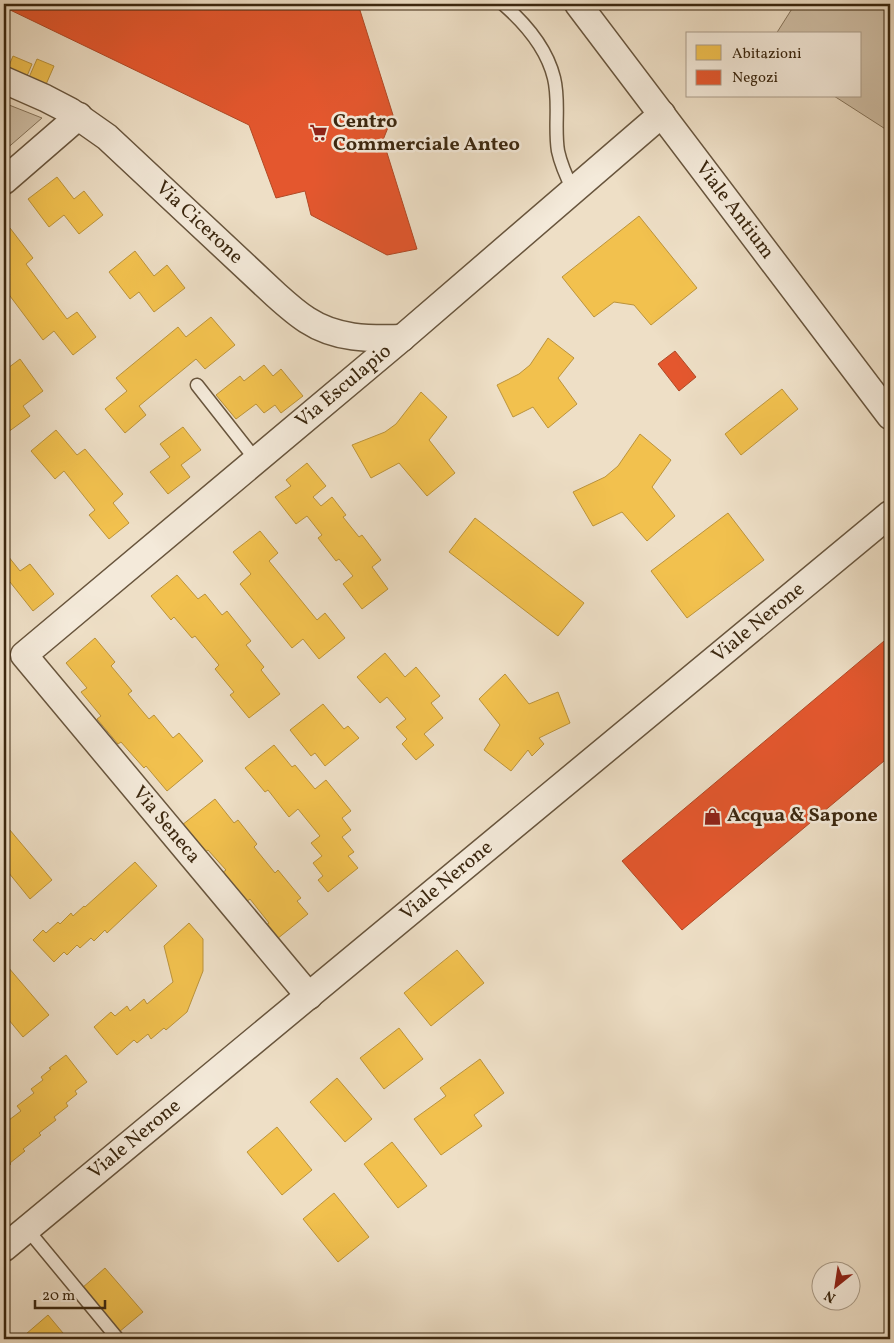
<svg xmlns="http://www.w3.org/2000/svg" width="894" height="1343" font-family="Vollkorn,serif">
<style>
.green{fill:#d0c0a7;stroke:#86745b}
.homes{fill:#f2c14e;stroke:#bb933b}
.shops{fill:#e4572e;stroke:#b14925}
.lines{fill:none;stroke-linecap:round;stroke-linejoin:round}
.service-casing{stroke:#68553d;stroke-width:15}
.minor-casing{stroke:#68553d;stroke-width:29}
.service{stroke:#f4eada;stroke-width:12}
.minor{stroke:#f4eada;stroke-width:26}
.labels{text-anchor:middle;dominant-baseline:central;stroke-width:5;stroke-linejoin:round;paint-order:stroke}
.poi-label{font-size:20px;font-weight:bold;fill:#3b270f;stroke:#f4eada;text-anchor:start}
.street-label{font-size:20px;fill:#3b270f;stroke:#f4eada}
</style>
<rect width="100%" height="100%" fill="#eedfc6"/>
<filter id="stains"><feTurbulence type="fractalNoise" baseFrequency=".004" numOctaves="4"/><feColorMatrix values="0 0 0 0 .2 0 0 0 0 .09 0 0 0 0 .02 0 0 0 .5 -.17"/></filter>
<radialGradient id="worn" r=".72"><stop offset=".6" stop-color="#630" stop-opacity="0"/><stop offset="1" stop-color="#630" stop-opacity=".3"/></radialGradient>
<path class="green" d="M795,4h95v128l-56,-36h26v-62h-84z
M4,103l38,15 -38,33z"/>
<path class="homes" d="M13,56l19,8 -5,12 -19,-8z
M37,59l17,7 -10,23 -17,-7z
M57,177l17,22 10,-8 19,24 -24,19 -15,-19 -15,12 -21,-28z
M639,216l58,72 -46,37 -17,-20 -20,-3 -20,15 -32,-40z
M10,228l23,30 -7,6 41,55 10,-7 19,25 -23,18 -19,-24 -11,9 -39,-52v-8l6,-5 -6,-8v-34z
M135,251l19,25 13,-11 18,23 -31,24 -15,-20 -9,7 -21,-27z
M211,317l24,28 -30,24 -9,-10 -57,47 7,9 -21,18 -20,-24 22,-18 -11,-13 62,-51 8,10z
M548,338l26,20 -16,20 19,26 -29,24 -15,-21 -20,10 -16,-32 22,-11 11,-9z
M20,359l23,32 -20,15 7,10 -26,19v-40l1,-1 -1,-2v-21z
M264,365l9,11 8,-7 22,27 -22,17 -6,-8 -11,8 -8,-9 -20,15 -20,-24 24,-19 4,5z
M782,389l16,20 -57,46 -16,-21z
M421,392l26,25 -18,23 26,33 -28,23 -28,-33 -28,15 -19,-33 33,-13 11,-8z
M183,427l18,23 -20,15 9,12 -22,17 -18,-22 20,-15 -10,-13z
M56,430l21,25 8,-6 38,45 -10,9 16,20 -20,16 -20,-24 6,-5 -31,-39 -9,8 -24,-28z
M640,434l31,26 -19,27 23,29 -28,25 -25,-29 -29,14 -20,-34 32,-15 13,-11z
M307,463l19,23 -13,11 8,9 11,-9 14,18 -3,2 16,20 3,-2 19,25 -9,7 16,22 -26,20 -19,-25 10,-8 -14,-17 -3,2 -18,-23 4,-3 -15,-19 -11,8 -21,-27 16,-11 -5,-6z
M728,513l36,47 -77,58 -36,-47z
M475,518l109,85 -26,33 -109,-84z
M260,531l18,22 -9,8 48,59 8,-7 20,25 -26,21 -16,-20 -11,9 -52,-64 11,-10 -18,-22z
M4,551l16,20 10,-7 24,30 -21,17 -23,-29 -6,5z
M177,575l21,24 7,-5 17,21 5,-4 24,30 -5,4 18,22 -3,3 19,24 -31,24 -19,-23 4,-3 -19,-23 4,-4 -24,-29 -3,2 -18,-21 -3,3 -20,-24z
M95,638l20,24 -4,4 21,25 -4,3 21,25 5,-4 19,23 6,-5 24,28 -36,30 -21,-25 -2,2 -23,-26 -3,2 -21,-25 4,-3 -20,-24 6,-4 -21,-25z
M385,653l20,24 11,-10 24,29 -9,7 12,15 -19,16 10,11 -18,15 -14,-16 5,-5 -11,-12 10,-8 -19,-22 -7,6 -23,-26z
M505,674l24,30 29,-12 12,31 -31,15 5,6 -12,12 -4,-6 -17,21 -27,-21 16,-25 -21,-26z
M323,704l21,25 4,-3 11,12 -34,28 -10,-13 -4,3 -21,-26z
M274,745l18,22 3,-2 20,24 11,-9 25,31 -9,7 9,12 -9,7 12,15 -6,4 10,12 -30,24 -10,-12 5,-4 -10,-13 9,-7 -11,-13 9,-7 -22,-27 -9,8 -21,-27 -3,2 -20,-24z
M215,799l19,24 4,-3 19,24 -3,3 21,26 3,-3 23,28 -4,3 11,13 -31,25 -11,-14 3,-2 -19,-24 -4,3 -24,-29 4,-3 -18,-20 -4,3 -22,-28z
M4,823l48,57 -22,19 -26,-32z
M135,862l22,24 -50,47 -2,-3 -11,11 -3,-3 -11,10 -3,-3 -10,10 -3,-3 -10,10 -21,-22 10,-10 3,3 12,-11 2,2 11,-11 2,3 11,-10 1,1z
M189,923l14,16v32l-16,41 -21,18 -2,-2 -13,11 -3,-5 -11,9 -3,-3 -17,15 -23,-28 17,-15 4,4 12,-10 3,5 14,-12 3,5 26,-22 -9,-36z
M457,950l27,33 -53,43 -27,-33z
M8,967l41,48 -26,22 -19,-23v-43z
M399,1028l24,31 -39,30 -24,-31z
M66,1055l21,27 -12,9 2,3 -11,9 2,3 -14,11 2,3 -17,13 2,2 -18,14 2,2 -15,12 1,1 -7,6v-41l3,-2 -2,-4 16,-12 -4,-5 17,-13 -3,-4 12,-9 -2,-3 10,-8 -2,-1z
M480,1059l24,34 -30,22 8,11 -41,29 -27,-36 32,-23 -6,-8z
M337,1078l35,41 -27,23 -35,-40z
M277,1127l35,43 -30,25 -35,-43z
M392,1142l35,44 -29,22 -34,-44z
M334,1193l35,44 -31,25 -35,-43z
M105,1268l38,44 -24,20 -37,-44z
M48,1315l20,24h-37l-5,-5z"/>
<path class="shops" d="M4,4h354l35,111 -10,25 34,109 -30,6 -76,-40 -6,-24 -29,7 -27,-73 -245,-118z
M675,351l21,26 -17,14 -21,-27z
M890,636v120l-208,174 -60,-69z"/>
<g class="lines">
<defs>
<path id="service" d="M503,4c23,20 44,45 51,74 6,24 0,49 4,73 3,14 9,27 15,39
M197,385l59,75
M27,1229l91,110"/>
<g id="minor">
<path id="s1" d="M578,4l312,412"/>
<path id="s2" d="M4,80l41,18 25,13 37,26 169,158c10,9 20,18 31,25 29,19 62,19 95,18"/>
<path d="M4,181l75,-65"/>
<path id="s3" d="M309,996l-285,-341 378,-317 260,-224"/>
<path id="s4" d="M4,1248l886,-734"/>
</g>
</defs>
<use href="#service" class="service-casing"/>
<use href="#minor" class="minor-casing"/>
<use href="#service" class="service"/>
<use href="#minor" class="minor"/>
</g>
<defs>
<symbol id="supermarket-bare" viewBox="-9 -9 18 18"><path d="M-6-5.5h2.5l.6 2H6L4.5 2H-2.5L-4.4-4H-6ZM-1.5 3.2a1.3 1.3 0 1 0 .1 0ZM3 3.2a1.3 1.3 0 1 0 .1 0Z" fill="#8f2418" stroke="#f4eada" stroke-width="2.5" paint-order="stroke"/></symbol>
<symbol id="shop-bare" viewBox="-9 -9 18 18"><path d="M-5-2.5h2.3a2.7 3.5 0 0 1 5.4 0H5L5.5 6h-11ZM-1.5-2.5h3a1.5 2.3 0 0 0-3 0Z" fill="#8f2418" stroke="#f4eada" stroke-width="2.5" paint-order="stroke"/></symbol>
</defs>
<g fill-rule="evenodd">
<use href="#supermarket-bare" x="306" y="120" width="25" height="25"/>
<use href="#shop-bare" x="700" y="804" width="25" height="25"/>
</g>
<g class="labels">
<g class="poi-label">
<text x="333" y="122">Centro<tspan x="333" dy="23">Commerciale Anteo</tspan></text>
<text x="727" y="816">Acqua &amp; Sapone</text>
</g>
<g class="street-label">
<text stroke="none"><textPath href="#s1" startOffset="259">Viale Antium</textPath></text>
<text stroke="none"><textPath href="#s2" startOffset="244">Via Cicerone</textPath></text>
<text stroke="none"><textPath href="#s3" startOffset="862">Via Esculapio</textPath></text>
<text stroke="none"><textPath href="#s4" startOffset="980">Viale Nerone</textPath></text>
<text transform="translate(166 825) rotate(50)">Via Seneca</text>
<text stroke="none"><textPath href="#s4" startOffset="575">Viale Nerone</textPath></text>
<text stroke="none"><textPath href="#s4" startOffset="170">Viale Nerone</textPath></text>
</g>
</g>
<rect width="894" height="1343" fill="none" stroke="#eedfc6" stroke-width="20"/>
<rect x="5" y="5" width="884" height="1333" fill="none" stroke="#3b270f" stroke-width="2.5"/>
<rect x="10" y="10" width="874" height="1323" fill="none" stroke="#3b270f"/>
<rect x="686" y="32" width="175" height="65" fill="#f4eada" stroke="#aa9c89"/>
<rect x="696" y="45" width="25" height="15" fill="#f2c14e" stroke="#aa9c89"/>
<text x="732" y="58" font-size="15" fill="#3b270f">Abitazioni</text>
<rect x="696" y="70" width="25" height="15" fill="#e4572e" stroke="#aa9c89"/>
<text x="732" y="82" font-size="15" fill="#3b270f">Negozi</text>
<g transform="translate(836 1286) rotate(210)"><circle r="24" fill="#f4eada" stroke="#aa9c89"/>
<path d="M0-4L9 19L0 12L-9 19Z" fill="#8f2418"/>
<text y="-8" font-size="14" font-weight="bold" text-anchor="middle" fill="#3b270f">N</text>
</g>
<path d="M35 1300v8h70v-8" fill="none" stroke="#3b270f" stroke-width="2.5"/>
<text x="42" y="1300" font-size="15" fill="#3b270f" stroke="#f4eada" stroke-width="4" paint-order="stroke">20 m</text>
<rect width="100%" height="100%" filter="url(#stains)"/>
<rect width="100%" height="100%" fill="url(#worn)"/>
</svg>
